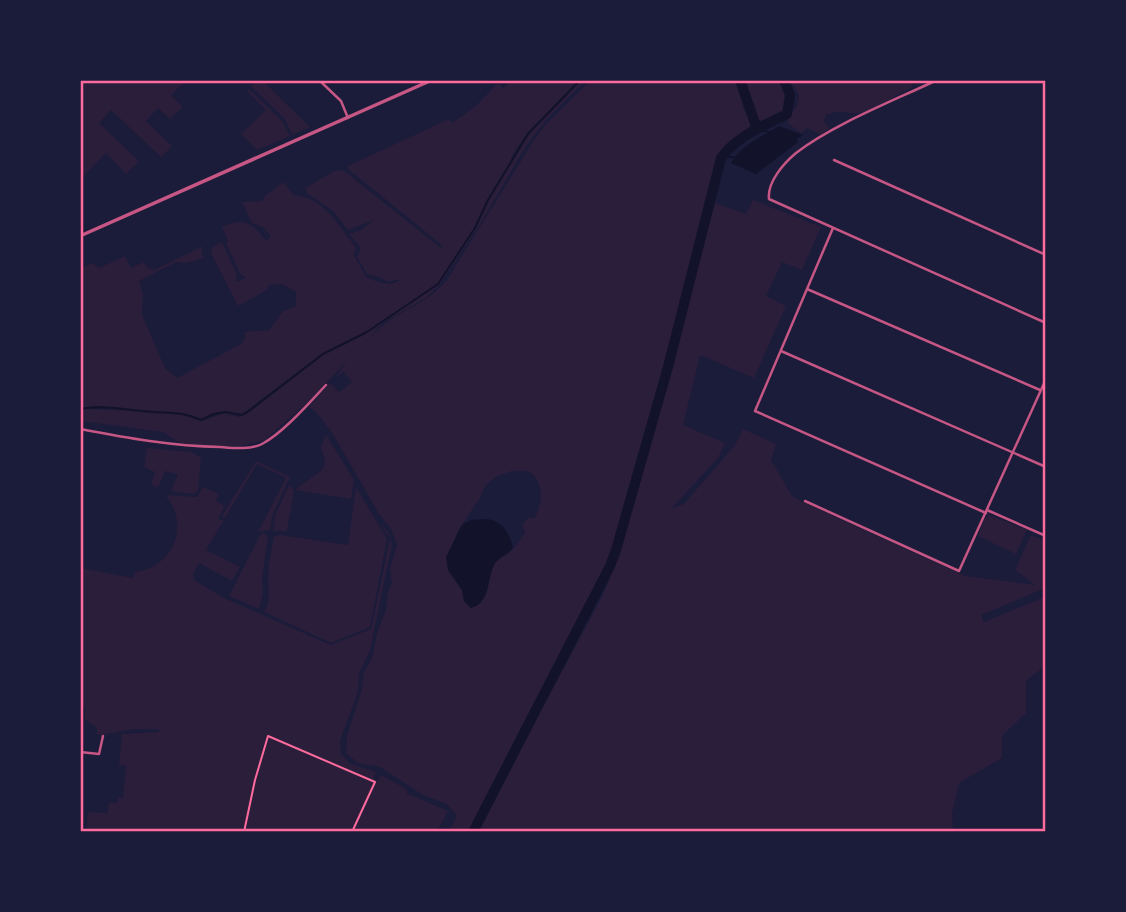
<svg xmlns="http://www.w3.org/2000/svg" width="1126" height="912" font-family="Montserrat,sans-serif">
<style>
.green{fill:#2a1e3b;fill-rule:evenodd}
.water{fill:#12122b}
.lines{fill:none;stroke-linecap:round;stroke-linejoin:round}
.stream{stroke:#12122b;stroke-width:2}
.river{stroke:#12122b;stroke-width:10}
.path{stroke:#ff6b9d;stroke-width:2}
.minor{stroke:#c65784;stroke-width:2.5}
.tertiary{stroke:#c65784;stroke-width:3.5}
.neatline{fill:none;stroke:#ff6b9d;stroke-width:2.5}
</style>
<rect width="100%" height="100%" fill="#1b1b3a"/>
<path class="green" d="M84,80l102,1 -15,14 12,12 -13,12 -12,-11 -12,13 26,25 -11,11 -50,-47 -12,13 40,38 -13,13 -20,-21 -25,26 -1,-95z
M256,81h7l47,46 -18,8 -7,-16 -34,-33z
M507,81h6l3,3 6,-3h58l-52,51 -14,20 -6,15 -19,30 -15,31 -16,26 17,-25 16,-33 37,-61 53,-54h4l-38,38 -21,27 -44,75 -42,63 -14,14 -42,24 -73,77 -46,41 -24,6h-44l-19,-4 -15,-10 -82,-11v-11l5,-1 86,3 11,2 18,7 24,-8 13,4 9,-3 77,-60 26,-14 -27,13 -81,61c-6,1 -11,-2 -17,-2 -9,-1 -16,3 -24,7 -24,-10 -35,-6 -60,-9 -19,-2 -41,-6 -60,-2v-140l11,-5 7,5 26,-12 6,12 13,-6 3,5 7,3 49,-24 -2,5 3,7 -18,5 -10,-1 -37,19 4,13 -1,21 23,53 12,10 64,-34 4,-6v-6l24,-2 14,-19 13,-5v-14l-14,-8 -13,1 -2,5 -29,16 -27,-53 2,-6 9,-5 14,30v10l10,-4 -6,-4 -14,-31 2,-2 -6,-14c21,-10 30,-5 44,14l5,-4 -8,-10 -11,-4 -10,-21 20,-1 4,-6 17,-13 11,13c33,4 42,29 62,52l-2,8 12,22c12,5 24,11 35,2l-13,3 -7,-4 -14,-4 -10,-17 4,-9 -12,-14 12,-4 13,-10 -26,10 -15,-19 -26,-18 -1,-5 28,-17 9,-1 98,78 1,-3 -94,-76v-3l101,-47 3,4 25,-18 21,-22 5,5 6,-5z
M590,81h146l8,29 9,11c-6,14 -28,21 -35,38l-105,399 -144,273h-20l8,-15 -10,-12 -24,-9 -43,-28 -22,-4 -12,-10 1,-17 14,-44 3,-20 8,-14 5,-25 9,-23 2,-18 4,-9 -2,-15 7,-23 -6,-16 -12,-15 -46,-80 -17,-22 -7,-5 21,-24 9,9 13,-10 -9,-11 -7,7c6,-15 43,-51 57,-60 23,-14 35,-17 54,-38l85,-137 13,-18zM512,471c5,0 12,-1 17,1 16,8 13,35 5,47l-5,-2 -7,8 3,7c-4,8 -11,17 -18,22 -6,4 -10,5 -13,11 -8,16 -3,36 -23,43l-7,-7 -2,-11 -14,-20 1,-18 10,-23 21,-31 6,-13 11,-9z
M744,81h38l6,17 -2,15 -30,9 -2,-6 2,-6z
M911,81l2,4 -4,4c-15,7 -34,21 -50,24 -14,2 -15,-5 -33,2l-2,6 5,7 -8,7 -13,-7 -7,5 -12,-9 -2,-6 10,-12 2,-11 -9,-14z
M249,89l33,32 8,15 -33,14 -16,-16 25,-24 -19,-19z
M753,200l68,27 -19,43 -20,-8 -16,34 20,10 -32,72 -54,-23 -17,70 42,18 -7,15 -46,50 12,-4 51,-59 8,-16 33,15 -5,16 21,36 13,7 160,73 70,9 -20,-15 16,-35 14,6v47l-64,27 3,7 61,-25v69l-19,15v32l-24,23v22l-43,25 -7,30 1,18 -63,1 -6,-3 -2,3 -406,-1 125,-232c17,-38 29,-72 35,-113l79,-283 31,11z
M326,435l28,45 -3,19 -56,-9 28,-21 2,-8 -4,-14z
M147,448l45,4 9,6 -3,33 -5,3 -22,-3 7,-17 -13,-3 -7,17 -7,-4 4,-12 -11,-5z
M256,461l34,16 -17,37 -3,16 -12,2 28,-54 -29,-14 -32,54 -3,-2z
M289,485l5,6 -7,40h-14l3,-18z
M203,487l16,7 -3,7 9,5 -6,11v3h5l-18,30 34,17 -8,14 -33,-18 -6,11 1,6 30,18 107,47 40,-16 19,-90 -11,-17 9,10 4,13 -22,105 -11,24 -1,18 -18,49 1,13 10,10 25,8 -2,7 4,1 3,-5 27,15 -2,3 42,18 -11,20h-351l2,-19 19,1 2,-10h8l1,-6 5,1 3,-32 -7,-1 3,-31 37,-2v-3h-25l-34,6 -3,-1v-6l-13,-9 2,-10 -5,-4v-137l52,10 2,-6c38,-4 56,-48 30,-77l32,2z
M356,487l31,52 -17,88 -39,16 -67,-31c7,-11 4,-22 4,-35 0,-13 4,-28 6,-41l6,-1 68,10z
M989,515l38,15 -11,24 -38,-18 7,-18z
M263,533l5,3 -6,43 1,13 -4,17 -30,-13 31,-61z"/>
<path class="water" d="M779,126l24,9 -6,4 1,3 -42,32 -25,-11c8,-16 33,-28 48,-37z
M486,519c17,2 23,13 27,29 -5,6 -13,9 -18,15 -9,15 -3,39 -24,45l-7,-7 -2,-11 -14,-20 -2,-13 16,-32 9,-5z"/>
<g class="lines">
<path class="stream" d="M757,129l12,3
M721,158l13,-1
M80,409c20,-4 42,0 61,2 24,3 37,-1 60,9l13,-6 12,-2 16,3 8,-5 73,-56 44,-22 71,-48 37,-56 13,-28 40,-66 52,-54"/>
<path class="river" d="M740,80l17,49
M473,832l137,-266 6,-16 52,-183 53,-209c17,-23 41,-31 66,-44l3,-19 -6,-15"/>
<path class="path" d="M244,832l11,-52 13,-44 107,46 -23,50"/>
<path class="minor" d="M319,80l22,21 7,17
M937,80c-44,21 -103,44 -141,73 -12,10 -29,29 -27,46l277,124
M834,160l212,95
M833,228l-78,183 231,102
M807,289l233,101
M781,351l265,116
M80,429c47,9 92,17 140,18 13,1 30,3 42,-3 21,-11 48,-42 64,-59
M805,501l154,70 87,-192
M987,510l59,26
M80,752l19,2 4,-18"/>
<path class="tertiary" d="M80,236l352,-156"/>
</g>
<rect width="1126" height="912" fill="none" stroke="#1b1b3a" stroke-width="164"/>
<rect x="82" y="82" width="962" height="748" class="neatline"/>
</svg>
